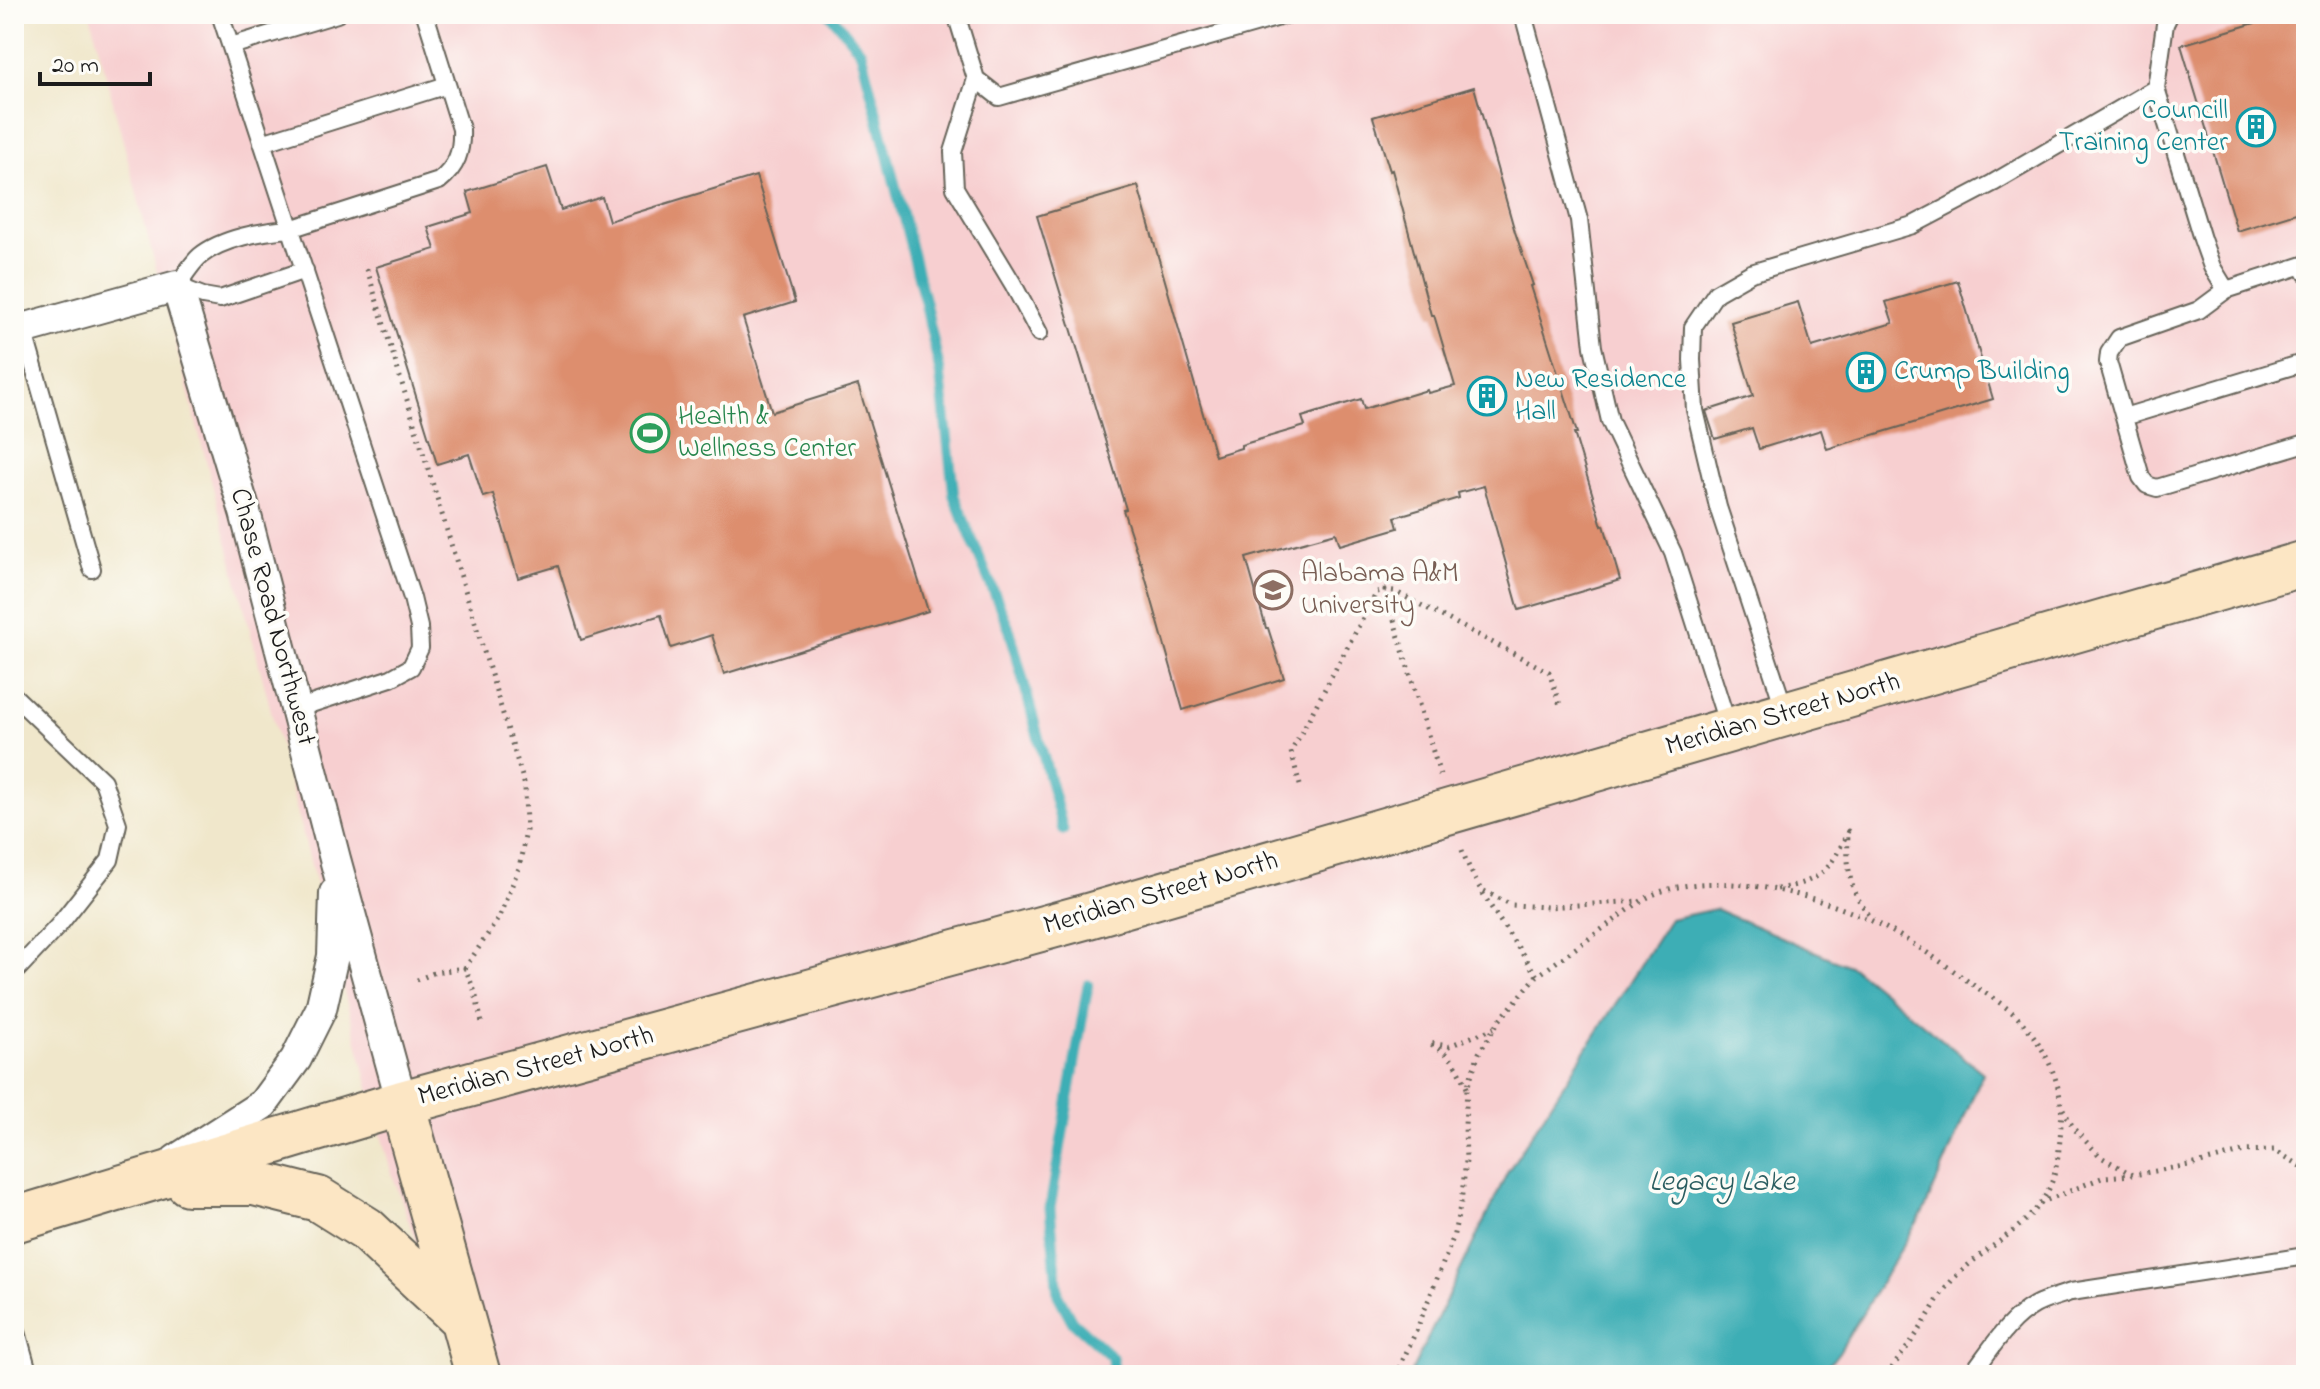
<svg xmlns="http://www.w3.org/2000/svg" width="2320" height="1389" font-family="'Indie Flower',sans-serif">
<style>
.built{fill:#f7cfd0}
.water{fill:#3daeb5;stroke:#2c6568;stroke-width:2}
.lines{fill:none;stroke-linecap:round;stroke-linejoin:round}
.stream{stroke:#3daeb5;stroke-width:11}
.building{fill:#dd8e6e}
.lane-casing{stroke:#666359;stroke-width:20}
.street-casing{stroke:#666359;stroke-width:34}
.secondary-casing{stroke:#666359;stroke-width:48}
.path{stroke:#666359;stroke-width:5;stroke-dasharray:2 6;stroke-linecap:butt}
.lane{stroke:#fff;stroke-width:16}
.street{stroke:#fff;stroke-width:30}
.secondary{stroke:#fce6c4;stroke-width:44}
.labels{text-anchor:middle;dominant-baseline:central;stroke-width:7;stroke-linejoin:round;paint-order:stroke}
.culture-label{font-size:28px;fill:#0d838f;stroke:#fdfcf7;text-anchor:start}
.leisure-label{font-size:28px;fill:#27864d;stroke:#fdfcf7;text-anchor:start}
.education-label{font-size:28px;fill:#785e54;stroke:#fdfcf7;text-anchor:start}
.street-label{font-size:28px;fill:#1c1c1c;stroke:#fdfcf7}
.water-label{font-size:30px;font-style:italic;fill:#2b5e61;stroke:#fdfcf7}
</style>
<rect width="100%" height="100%" fill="#fdfcf7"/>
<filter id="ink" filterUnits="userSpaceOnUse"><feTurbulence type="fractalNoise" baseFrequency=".0125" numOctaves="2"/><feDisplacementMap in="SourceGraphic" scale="16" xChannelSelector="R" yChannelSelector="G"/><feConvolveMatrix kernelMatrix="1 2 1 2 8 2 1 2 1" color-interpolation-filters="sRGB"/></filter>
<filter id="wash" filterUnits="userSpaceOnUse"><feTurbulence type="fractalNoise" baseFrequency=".006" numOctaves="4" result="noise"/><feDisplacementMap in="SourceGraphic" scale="32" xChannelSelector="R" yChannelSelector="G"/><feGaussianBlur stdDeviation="1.8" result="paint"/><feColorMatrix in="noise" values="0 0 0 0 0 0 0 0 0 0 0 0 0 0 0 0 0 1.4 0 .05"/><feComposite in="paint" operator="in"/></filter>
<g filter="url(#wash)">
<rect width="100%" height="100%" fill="#f0e7cb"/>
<path class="built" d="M90,14h2216v1361h-1843l-74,-210z"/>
<path class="water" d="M1715,909l139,59 129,105 -58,136 -86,143 -18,23h-411l98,-204 162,-252z"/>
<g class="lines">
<path class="stream" d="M830,14l31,38 64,250 15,70 14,124 56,135 53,199
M1088,985l-38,223 8,87 14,26 40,36 1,18"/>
</g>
<g id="blocks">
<path class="building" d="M2266,14h40v196l-69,21 -56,-186 87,-26z
M1474,87l41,145 18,53 -3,1 47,147h-3l28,93 2,-1 16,55 -101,30 -35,-124 -26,7 1,5 -64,19 3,11 -58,17 -4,-12 -90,25 20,70h2l16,50 -101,32 -42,-148h-1l-17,-52 3,-1 -89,-293 101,-30 77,270 26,-8v-3l64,-19 -3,-9 59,-18 3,10 63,-19 1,3 27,-7 -21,-71h-3l-39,-145 -2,1 -17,-54z
M547,167l14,43 41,-13 7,24 147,-45 39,126 -52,16 29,94 86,-27 70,226 -204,63 -12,-39 -41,13 -10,-33 -80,25 -23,-74 -40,12 -25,-84 -10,3 -14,-43 -32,10 -61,-197 59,-18 -7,-22 45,-14 -6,-21z
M1958,281l35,118 -166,50 -6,-19 -62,19 -7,-21 -37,11 -9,-28 47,-15 -22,-74 67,-20 14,45 81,-24 -7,-21z"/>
</g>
</g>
<g filter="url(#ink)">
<use href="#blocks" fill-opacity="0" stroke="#666359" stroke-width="2"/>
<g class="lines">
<defs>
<path id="lane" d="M220,14l192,584 7,29 1,21 -9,19 -20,11 -95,31
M956,14l20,65 23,18 291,-83
M1523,14l56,206 14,127 17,74 63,132 56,176
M231,46l106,-32
M976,79l-23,73 2,36 58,96 26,49
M2156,88l46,151 10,28 14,23 77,-25 3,8
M262,143l185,-58
M305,270l-85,29 -17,-3 -26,-10c7,-10 14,-22 23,-30 22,-18 63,-25 90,-27l149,-48c18,-14 23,-30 22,-52l-36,-115
M2226,290l-27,20 -80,28 -10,15 -1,9 33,115 6,8 10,3 149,-45
M23,329l69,240
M2124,417l182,-55
M14,696l89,85 15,43 -8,36 -51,65 -45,48
M1785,711l-67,-204 -23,-97 -3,-50 1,-33 23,-34 35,-20 162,-48 80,-42 163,-95 9,-64 5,-10
M14,1321l15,54
M1971,1375c19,-24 36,-55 64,-70 11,-6 24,-9 36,-13l235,-36
M2299,1375l7,-1"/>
<path id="street" d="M23,329l154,-43 68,226 90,347 67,244
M176,1160l87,-56 33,-45 25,-50 12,-53 2,-63"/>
<path id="secondary" d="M402,1103l76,272
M188,1183h66l64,16 48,30 94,88
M14,1220l388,-117 686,-187 1218,-353"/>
</defs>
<use href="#lane" class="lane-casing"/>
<use href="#street" class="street-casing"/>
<use href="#secondary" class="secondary-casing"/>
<path class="path" d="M367,269l158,517 1,45 -7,37 -21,51 -33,49 10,24 7,31
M1440,775l-55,-185 9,1 155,81 12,36
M1300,785l-9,-33 86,-160 8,-2
M1462,850c16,44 50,87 75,126
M1777,889c45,-8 53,-18 71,-58 -1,36 -1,60 25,88
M1484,891l28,14 35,2 92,-6
M417,980l19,-8 29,-4
M1467,1088c-10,-25 -15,-32 -38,-45l20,3 45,-18
M2063,1109l11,20 27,28 32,18 67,-12 44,-12 30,-1 32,19
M2040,1203l64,-26 28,-2
M1396,1375l21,-46 36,-91 8,-36 5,-41 -1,-36 2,-37 12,-35 19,-31 39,-46 104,-75c61,-38 178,-7 239,24 33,17 66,40 96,62 15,10 32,20 44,33 25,25 45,68 41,104 -1,19 -3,43 -10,60 -18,46 -73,64 -103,101 -10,12 -17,27 -26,41 -11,17 -24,33 -35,49"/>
<use href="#lane" class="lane"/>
<use href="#street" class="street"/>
<use href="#secondary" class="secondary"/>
</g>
</g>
<defs>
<symbol id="building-ring" viewBox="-11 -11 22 22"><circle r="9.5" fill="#fdfcf7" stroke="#0f9aa8" stroke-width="1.5"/><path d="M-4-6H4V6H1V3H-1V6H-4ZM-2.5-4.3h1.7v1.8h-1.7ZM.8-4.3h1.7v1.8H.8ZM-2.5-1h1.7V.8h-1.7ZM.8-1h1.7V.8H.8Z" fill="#0f9aa8"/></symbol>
<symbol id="stadium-ring" viewBox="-11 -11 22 22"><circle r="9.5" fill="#fdfcf7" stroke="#2e9e5b" stroke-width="1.5"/><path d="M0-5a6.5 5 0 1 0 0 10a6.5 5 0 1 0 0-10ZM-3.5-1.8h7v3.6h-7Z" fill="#2e9e5b"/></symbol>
<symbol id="university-ring" viewBox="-11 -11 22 22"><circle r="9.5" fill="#fdfcf7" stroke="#8d6e63" stroke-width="1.5"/><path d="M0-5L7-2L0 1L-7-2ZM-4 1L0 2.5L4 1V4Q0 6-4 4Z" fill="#8d6e63"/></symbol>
</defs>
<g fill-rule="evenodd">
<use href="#building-ring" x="2234" y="105" width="44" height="44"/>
<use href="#building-ring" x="1844" y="350" width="44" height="44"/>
<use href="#building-ring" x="1465" y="374" width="44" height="44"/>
<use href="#stadium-ring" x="628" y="411" width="44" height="44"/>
<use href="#university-ring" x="1251" y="568" width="44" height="44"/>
</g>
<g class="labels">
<g class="culture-label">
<text x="2228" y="111" text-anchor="end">Councill<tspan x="2228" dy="32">Training Center</tspan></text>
<text x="1894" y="372">Crump Building</text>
<text x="1515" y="380">New Residence<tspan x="1515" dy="32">Hall</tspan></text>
</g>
<g class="leisure-label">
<text x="678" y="417">Health &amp;<tspan x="678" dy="32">Wellness Center</tspan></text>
</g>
<g class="education-label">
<text x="1301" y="574">Alabama A&amp;M<tspan x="1301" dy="32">University</tspan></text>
</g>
<g class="street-label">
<text transform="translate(272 617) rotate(75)">Chase Road Northwest</text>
<text transform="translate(1783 715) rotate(-16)">Meridian Street North</text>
<text transform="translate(1161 894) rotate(-16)">Meridian Street North</text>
<text transform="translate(536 1067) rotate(-15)">Meridian Street North</text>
</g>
<g class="water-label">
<text x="1722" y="1183">Legacy Lake</text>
</g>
</g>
<rect width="2320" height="1389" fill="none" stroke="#fdfcf7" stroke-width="48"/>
<path d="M40 72v12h110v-12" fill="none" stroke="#1c1c1c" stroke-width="4"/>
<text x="52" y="72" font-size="24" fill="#1c1c1c" stroke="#fdfcf7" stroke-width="6" paint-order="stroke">20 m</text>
</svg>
